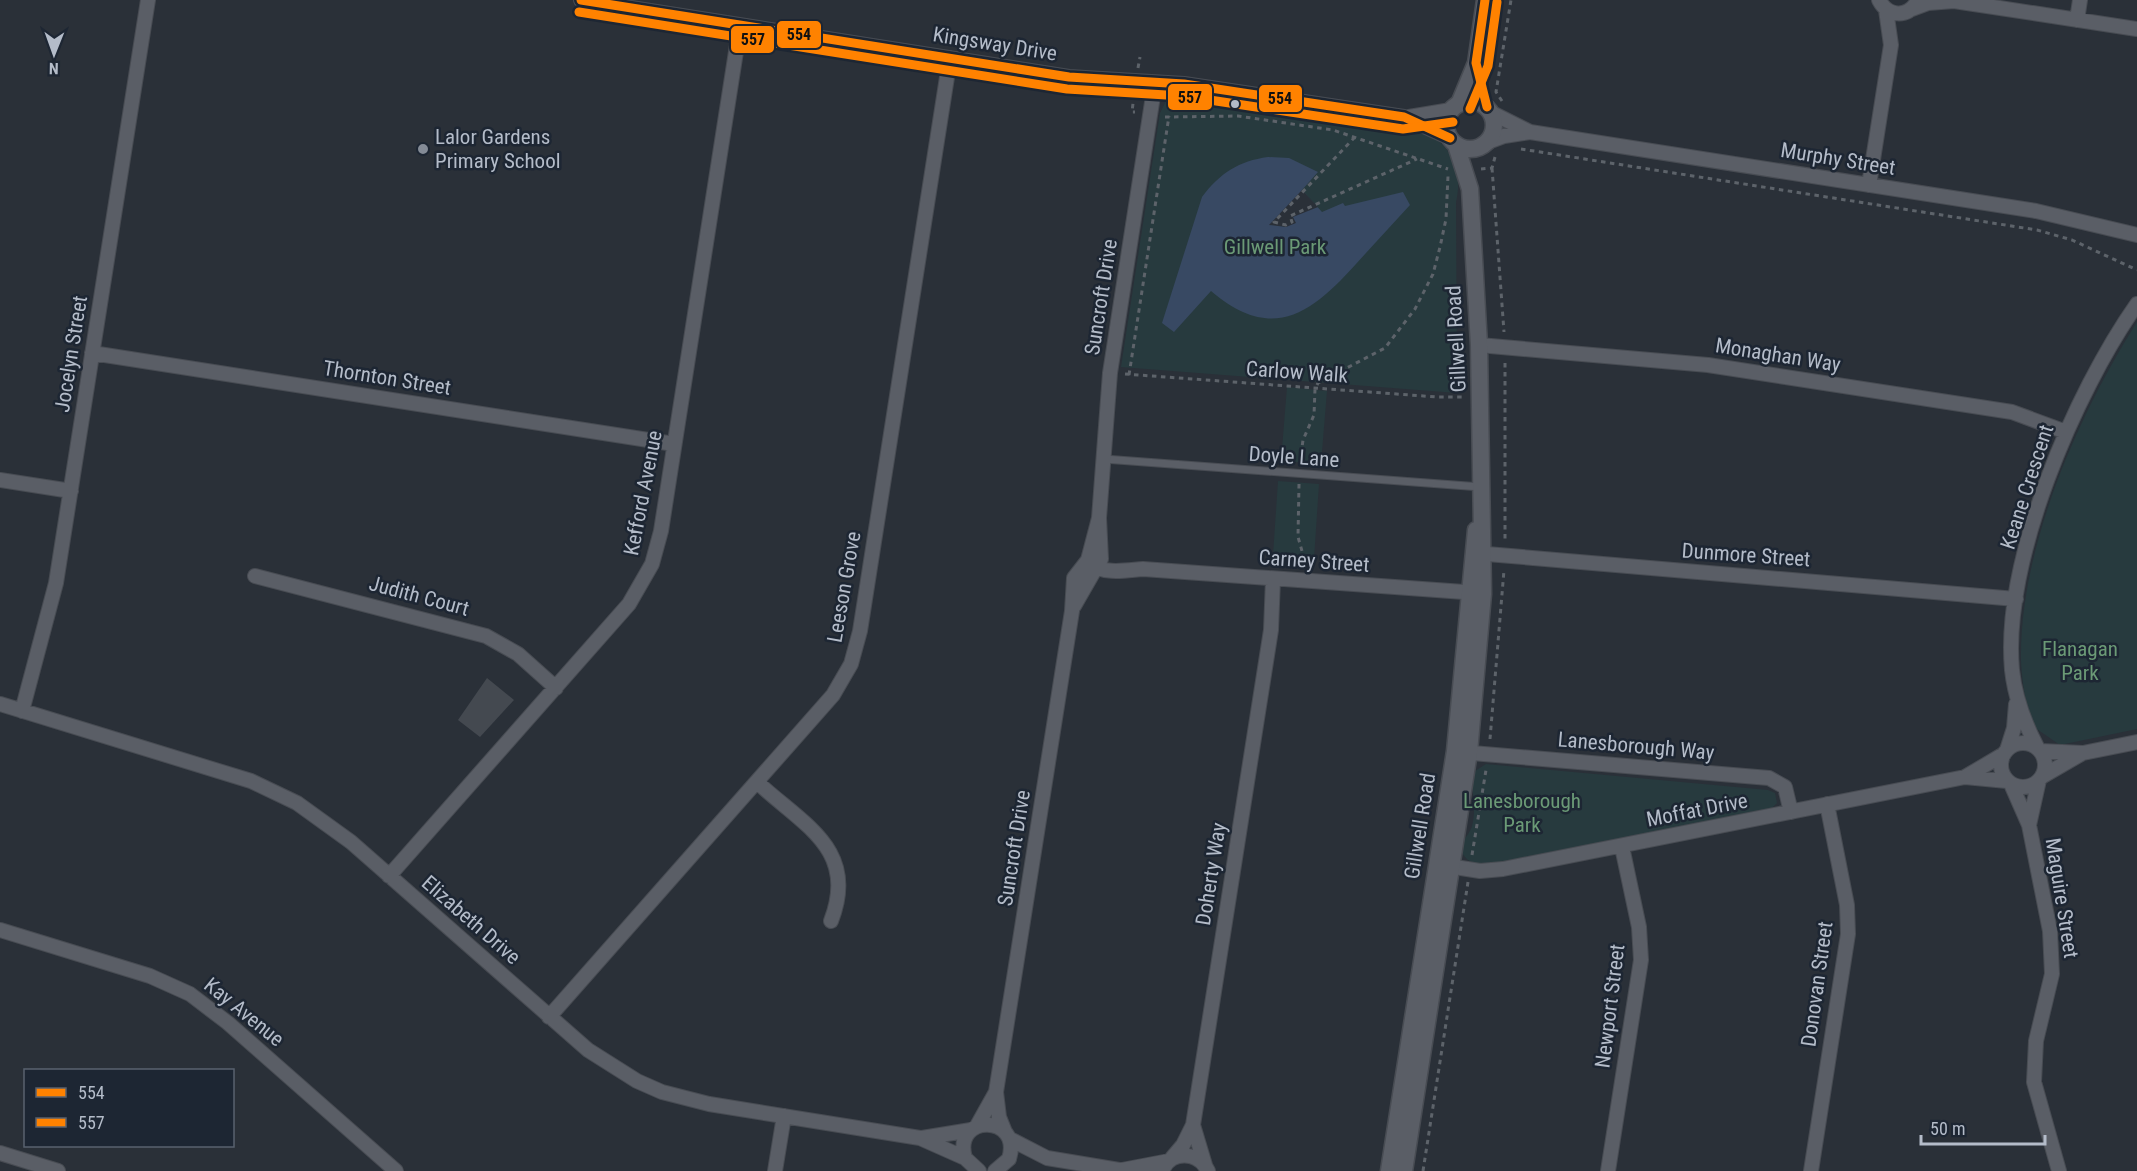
<svg xmlns="http://www.w3.org/2000/svg" width="2137" height="1171" font-family="'Roboto Condensed',sans-serif">
<style>
.green{fill:#273a3e}
.water{fill:#384963}
.pier{fill:#2a3038}
.building{fill:#444950}
.lines{fill:none;stroke-linecap:round;stroke-linejoin:round}
.service-casing{stroke:#484c53;stroke-width:9}
.minor-casing{stroke:#484c53;stroke-width:16}
.tertiary-casing{stroke:#484c53;stroke-width:19}
.path{stroke:#5d636a;stroke-width:3;stroke-dasharray:4.5 4.5;stroke-linecap:butt}
.service{stroke:#5a5e66;stroke-width:7}
.minor{stroke:#5a5e66;stroke-width:14}
.tertiary{stroke:#5a5e66;stroke-width:16}
.bus-1-casing{stroke:#1d2633;stroke-width:14}
.bus-2-casing{stroke:#1d2633;stroke-width:14}
.bus-1{stroke:#ff8200;stroke-width:9}
.bus-2{stroke:#ff8200;stroke-width:9}
.bus-dot{fill:#b4bcc9;stroke:#1d2633;stroke-width:2}
.poi-dot{fill:#848b96;stroke:#1d2633;stroke-width:2}
.labels{text-anchor:middle;dominant-baseline:central;stroke-width:5;stroke-linejoin:round;paint-order:stroke}
.street-label{font-size:21px;fill:#b4bcc9;stroke:#1d2633}
.poi-label{font-size:21px;fill:#b4bcc9;stroke:#1d2633;text-anchor:start}
.park-label{font-size:21px;fill:#6b9a76;stroke:#1d2633}
.line-badge{stroke:#1d2633;stroke-width:2}
.pale-badge-label{font-size:16px;text-anchor:middle;font-weight:bold;fill:#111}
</style>
<rect width="100%" height="100%" fill="#2a3038"/>
<path class="green" d="M1179,95l12,5 200,32c8,-5 13,-3 23,-2 35,6 50,40 42,72l1,191 -336,-26 39,-254 7,-14z
M2137,322v407l-77,16 -29,-20c-5,-21 -9,-42 -10,-64 -2,-112 57,-246 116,-339z
M1287,387l40,4 -6,73 -40,-3z
M1278,481l41,3 -5,75 -41,-4z
M1486,764l282,26 7,3 2,10 -6,6 -279,56c-16,-1 -27,-1 -32,-18 3,-7 10,-14 12,-21 5,-19 -1,-35 0,-53z"/>
<path class="water" d="M1268,157l21,1 29,14 -16,18 20,22 21,-9 2,3 58,-14 7,13c-18,20 -36,39 -54,59 -45,50 -84,79 -145,27l-37,41 -12,-9 40,-126c18,-24 37,-36 66,-40z"/>
<path class="pier" d="M1302,190l16,17 -25,10 3,6 -10,4 -17,-2z"/>
<path class="building" d="M487,678l27,22 -34,37 -22,-17z"/>
<g class="lines">
<defs>
<path id="service" d="M1104,459l377,28"/>
<path id="minor" d="M581,0l488,77 115,7 220,33 46,21
M1879,0c9,17 28,18 38,2
M1912,9l16,-6 26,-2 183,28
M2077,20l3,-20
M1492,113l38,19 506,79 101,24
M1409,117l42,-7
M1488,142l16,-6 26,-4
M1869,185l22,-140 -5,-35
M1479,345l229,20 304,47 54,20
M92,353l582,91
M0,480l71,11
M1475,553l541,46
M1092,564c12,11 36,6 51,5l335,24
M255,576l231,60 32,18 38,34
M1074,606l27,-47 -2,-41 11,-145 45,-290
M0,704l251,77 46,22 54,39 237,208 49,31 25,11 47,12 211,34 45,20
M22,711l34,-128 92,-583
M2001 765a22 22 0 1 1 44 0a22 22 0 1 1-44 0Z
M2037,747c-13,-25 -22,-49 -25,-77 -10,-109 63,-278 125,-366
M2007,750l7,-22 2,-24
M2040,751l43,2 54,-11
M1460,752l309,26 16,9 6,25
M2043,776l38,-22
M1965,777l42,4
M757,782c46,43 102,67 74,139
M2011,784l18,41 21,106 2,43 -16,67 -2,41 25,89
M2029,825l10,-45
M1442,865l38,6 23,-2 462,-92 39,-23
M389,876l240,-272 23,-40 9,-33 79,-505
M0,930l150,46 40,18 38,29 168,148
M549,1017l284,-322 18,-31 9,-33 90,-573
M1193,1125l12,40
M977,1126l19,-34
M1005,1132l-6,-15 -3,-25 76,-481 2,-33 14,-18 11,-42
M922,1138l49,-8
M1010,1139l37,19 78,13
M0,1153l58,18
M1172,1158l11,-13 10,-20 78,-495 2,-51
M1122,1170l47,-9
M775,1171l9,-55
M979,1171l-14,-13c-13,-45 58,-44 44,1l-14,12
M1162,1171c9,-21 36,-20 46,0
M1608,1171l33,-211 -2,-33 -17,-80
M1811,1171l37,-237 -1,-29 -20,-101"/>
<path id="tertiary" d="M1446 125a24 24 0 1 1 48 0a24 24 0 1 1-48 0Z
M1459,104l17,-41 9,-63
M1389,1171l66,-420 21,-221
M1404,1171l65,-419 14,-158 -4,-249 -9,-156 -14,-44"/>
</defs>
<use href="#service" class="service-casing"/>
<use href="#minor" class="minor-casing"/>
<use href="#tertiary" class="tertiary-casing"/>
<path class="path" d="M1138,68l2,-11
M1134,95l-2,17h3
M1502,101l-6,-9 15,-92
M1165,117l73,-1 95,14 115,39
M1355,137l-81,85 12,3 6,-3 -2,-6 127,-57
M1521,149l516,81 35,10 65,30
M1492,168l12,164
M1481,169l11,-1 3,-11
M1505,363v179
M1125,374l312,23h28
M1129,375l40,-259
M1300,463l3,-23 11,-25 1,-26 3,-6 67,-35 30,-39 18,-35 7,-27 6,-28 2,-43
M1299,484l-1,53 6,21v8
M1490,739l14,-169
M1472,855l14,-85
M1423,1171l45,-289"/>
<use href="#service" class="service"/>
<use href="#minor" class="minor"/>
<use href="#tertiary" class="tertiary"/>
<defs>
<path id="bus-1" d="M581,0l488,77 115,7 220,33 46,21
M1485,0l-9,63 11,44"/>
<path id="bus-2" d="M579,12l488,77 116,7 220,33 50,-7
M1470,109l18,-43 9,-64"/>
</defs>
<use href="#bus-1" class="bus-1-casing"/>
<use href="#bus-2" class="bus-2-casing"/>
<use href="#bus-1" class="bus-1"/>
<use href="#bus-2" class="bus-2"/>
</g>
<circle class="bus-dot" cx="1235" cy="104" r="5"/>
<circle class="poi-dot" cx="423" cy="149" r="6"/>
<g class="labels">
<g class="street-label">
<text transform="translate(995 44) rotate(9)">Kingsway Drive</text>
<text transform="translate(1838 159) rotate(9)">Murphy Street</text>
<text transform="translate(1101 297) rotate(-81)">Suncroft Drive</text>
<text transform="translate(1456 339) rotate(-93)">Gillwell Road</text>
<text transform="translate(71 354) rotate(-81)">Jocelyn Street</text>
<text transform="translate(1778 355) rotate(9)">Monaghan Way</text>
<text transform="translate(1297 372) rotate(4)">Carlow Walk</text>
<text transform="translate(387 378) rotate(9)">Thornton Street</text>
<text transform="translate(1294 457) rotate(4)">Doyle Lane</text>
<text transform="translate(2027 487) rotate(-72)">Keane Crescent</text>
<text transform="translate(643 493) rotate(-79)">Kefford Avenue</text>
<text transform="translate(1746 555) rotate(4)">Dunmore Street</text>
<text transform="translate(1314 561) rotate(4)">Carney Street</text>
<text transform="translate(844 587) rotate(-80)">Leeson Grove</text>
<text transform="translate(419 596) rotate(15)">Judith Court</text>
<text transform="translate(1636 746) rotate(5)">Lanesborough Way</text>
<text transform="translate(1697 810) rotate(-11)">Moffat Drive</text>
<text transform="translate(1420 826) rotate(-81)">Gillwell Road</text>
<text transform="translate(1014 848) rotate(-81)">Suncroft Drive</text>
<text transform="translate(1211 874) rotate(-81)">Doherty Way</text>
<text transform="translate(2062 898) rotate(81)">Maguire Street</text>
<text transform="translate(471 920) rotate(41)">Elizabeth Drive</text>
<text transform="translate(1817 984) rotate(-82)">Donovan Street</text>
<text transform="translate(1610 1006) rotate(-83)">Newport Street</text>
<text transform="translate(244 1012) rotate(39)">Kay Avenue</text>
</g>
<g class="poi-label">
<text x="435" y="137">Lalor Gardens<tspan x="435" dy="24">Primary School</tspan></text>
</g>
<g class="park-label">
<text x="1275" y="247">Gillwell Park</text>
<text x="2080" y="649">Flanagan<tspan x="2080" dy="24">Park</tspan></text>
<text x="1522" y="801">Lanesborough<tspan x="1522" dy="24">Park</tspan></text>
</g>
</g>
<g class="line-badge">
<rect x="776" y="20" width="46" height="29" rx="6" fill="#ff8200"/>
<rect x="730" y="25" width="45" height="29" rx="6" fill="#ff8200"/>
<rect x="1167" y="83" width="46" height="28" rx="6" fill="#ff8200"/>
<rect x="1258" y="84" width="45" height="29" rx="6" fill="#ff8200"/>
</g>
<g class="pale-badge-label">
<text x="799" y="40">554</text>
<text x="753" y="45">557</text>
<text x="1190" y="103">557</text>
<text x="1280" y="104">554</text>
</g>
<rect x="24" y="1069" width="210" height="78" fill="#1d2633" stroke="#59626f" stroke-width="1.5"/>
<rect x="36" y="1088" width="30" height="9" fill="#ff8200" stroke="#59626f" stroke-width="1.5"/>
<text x="78" y="1099" font-size="18" fill="#b4bcc9">554</text>
<rect x="36" y="1118" width="30" height="9" fill="#ff8200" stroke="#59626f" stroke-width="1.5"/>
<text x="78" y="1129" font-size="18" fill="#b4bcc9">557</text>
<g transform="translate(54 54) rotate(181)" stroke="#1d2633" stroke-width="4.5" paint-order="stroke">
<path d="M0-4.5L10 22L0 15L-10 22Z" fill="#b4bcc9"/>
<text y="-9" font-size="16" font-weight="bold" text-anchor="middle" fill="#b4bcc9">N</text>
</g>
<path d="M1921 1135v9h124v-9" fill="none" stroke="#b4bcc9" stroke-width="3"/>
<text x="1930" y="1135" font-size="18" fill="#b4bcc9" stroke="#1d2633" stroke-width="4.5" paint-order="stroke">50 m</text>
</svg>
